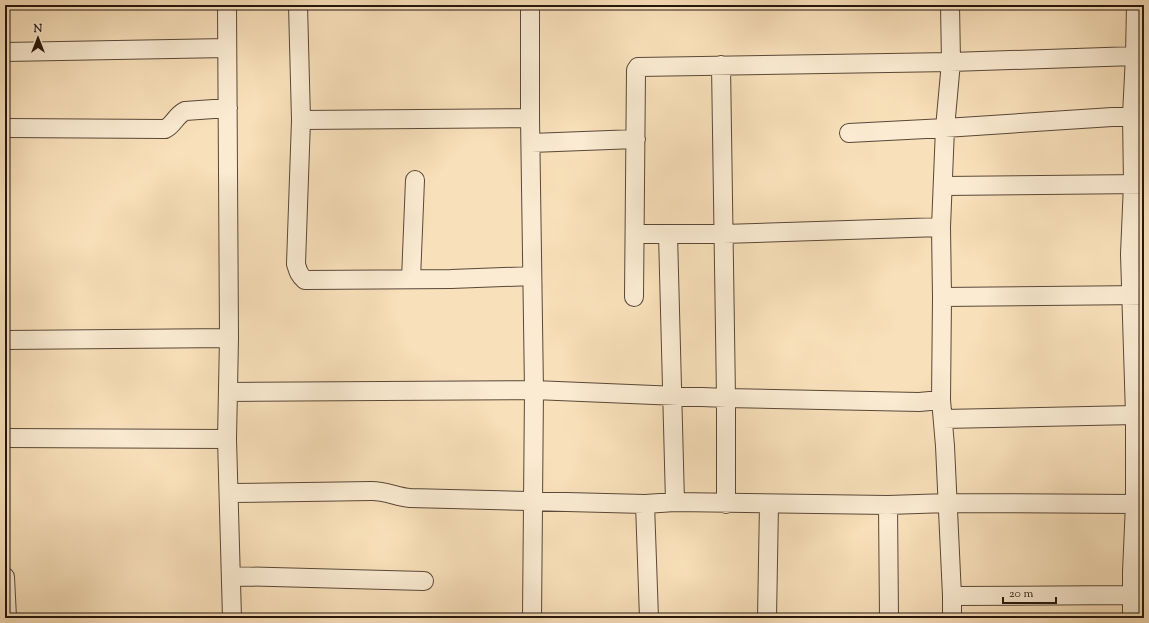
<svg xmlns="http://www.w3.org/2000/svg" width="1149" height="623" font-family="'Sorts Mill Goudy',serif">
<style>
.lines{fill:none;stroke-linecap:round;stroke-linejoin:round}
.minor-casing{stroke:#5a4838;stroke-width:20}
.minor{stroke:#faebd2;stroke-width:18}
</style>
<rect width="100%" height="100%" fill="#f8e0ba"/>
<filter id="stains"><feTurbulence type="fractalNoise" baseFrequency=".005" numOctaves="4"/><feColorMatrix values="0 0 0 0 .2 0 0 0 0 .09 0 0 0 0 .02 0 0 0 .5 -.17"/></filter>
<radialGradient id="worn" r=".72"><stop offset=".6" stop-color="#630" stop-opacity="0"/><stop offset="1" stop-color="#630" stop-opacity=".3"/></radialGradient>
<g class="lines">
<defs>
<path id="minor" d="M227,5l2,333 -2,101 5,179
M298,5l3,115 -5,144c2,7 3,11 9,16l146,-1 81,-3
M530,5v113l4,272 -2,228
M950,5l1,57 -6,66 -4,99 1,70 -1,103 4,46 7,150v22
M5,52l222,-4
M721,65l5,333v106
M301,120l229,-2
M5,128l160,1c9,-4 10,-13 20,-18l43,-3
M849,133l96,-5 198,-13
M531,143l105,-4
M944,186l199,-2
M635,234h88l218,-7
M668,234l7,268
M411,279l4,-99
M634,297l2,-227 2,-3 313,-5 184,-6
M942,297l202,-2
M5,340l224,-2
M228,392l306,-2 192,8 193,4 22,-2
M943,419l192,-4
M5,438l222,1
M230,493l142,-2c14,0 25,6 38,7l235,6 30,-2 213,3 60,-2 187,1
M645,504l4,114
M888,505l1,113
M231,576l193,5
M5,577l2,41
M952,596l180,-1
M767,618l2,-114
M1132,618v-46l3,-68v-89l-5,-161 3,-70 -1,-69 3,-59 1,-51"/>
</defs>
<use href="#minor" class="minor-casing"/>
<use href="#minor" class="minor"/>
</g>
<rect width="1149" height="623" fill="none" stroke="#f8e0ba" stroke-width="20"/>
<rect x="6" y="6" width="1137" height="611" fill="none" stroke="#25160c" stroke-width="2"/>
<rect x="10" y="10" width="1129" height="603" fill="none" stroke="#25160c"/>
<g transform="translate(38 38)" stroke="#faebd2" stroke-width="3" paint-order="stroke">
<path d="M0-3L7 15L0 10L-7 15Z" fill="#25160c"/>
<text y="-6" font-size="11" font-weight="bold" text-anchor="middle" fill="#25160c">N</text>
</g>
<path d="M1003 597v6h53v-6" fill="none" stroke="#25160c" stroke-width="2"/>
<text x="1009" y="597" font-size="12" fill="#25160c" stroke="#faebd2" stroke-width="3" paint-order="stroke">20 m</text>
<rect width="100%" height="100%" filter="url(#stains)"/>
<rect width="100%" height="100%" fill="url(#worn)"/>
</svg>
